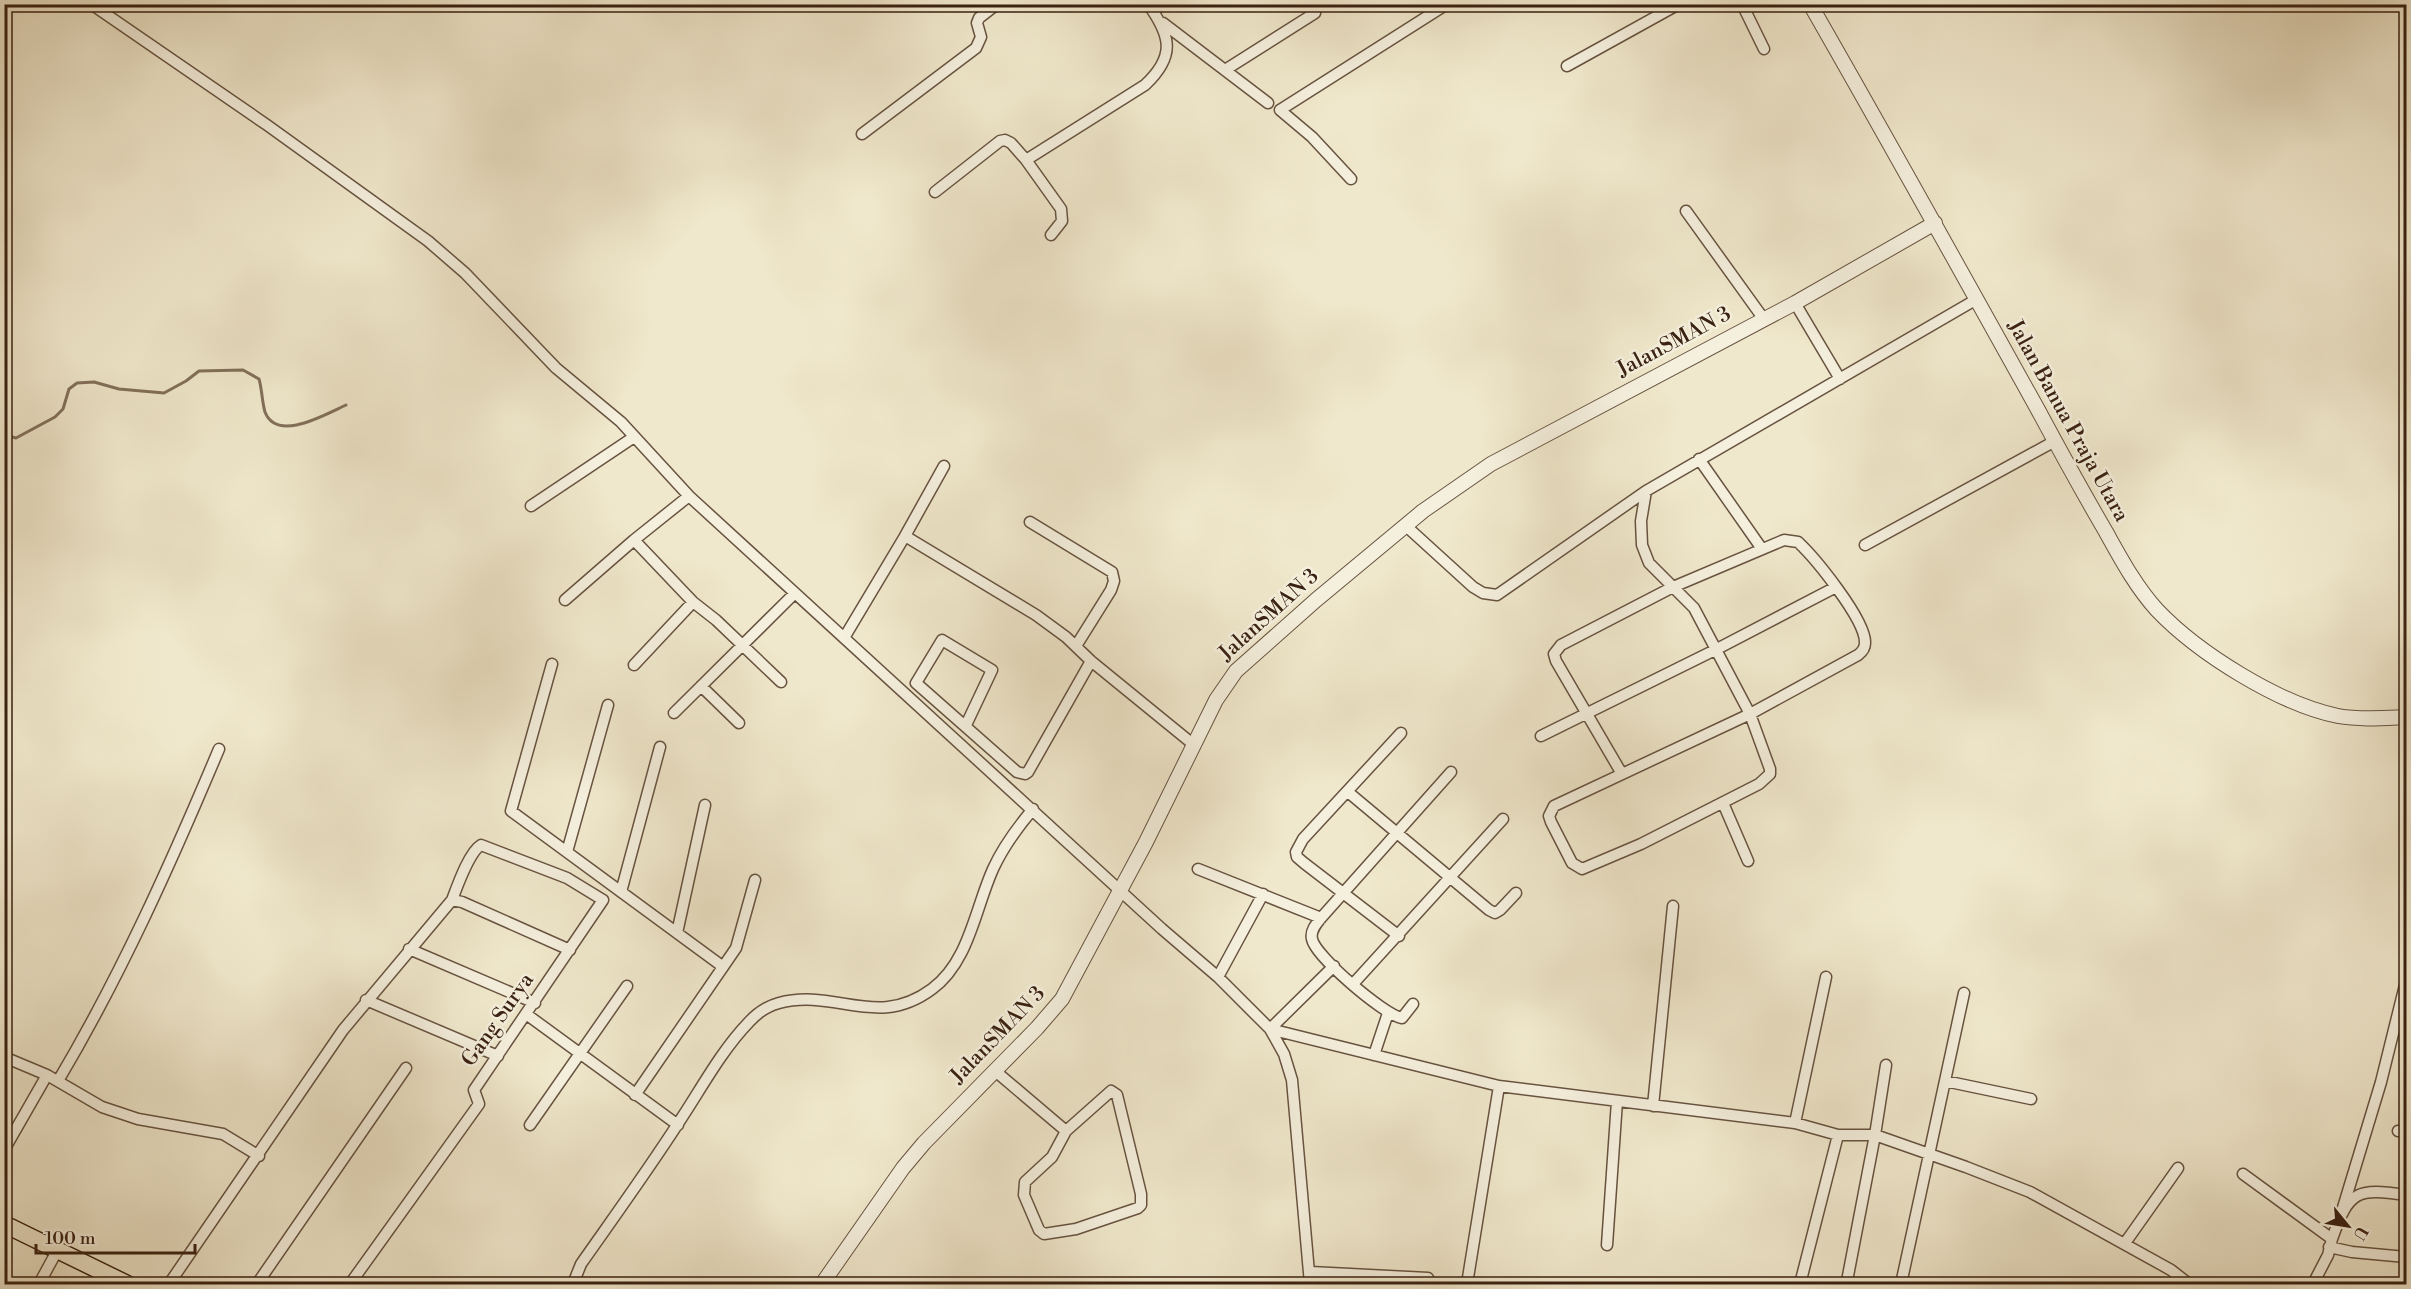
<svg xmlns="http://www.w3.org/2000/svg" width="2411" height="1289" font-family="'Libre Bodoni',serif">
<style>
.lines{fill:none;stroke-linecap:round;stroke-linejoin:round}
.stream{stroke:#82705b;stroke-width:3}
.minor-casing{stroke:#675340;stroke-width:13}
.tertiary-casing{stroke:#675340;stroke-width:16}
.primary-casing{stroke:#392111;stroke-width:19}
.minor{stroke:#f5f0de;stroke-width:10}
.tertiary{stroke:#f5f0de;stroke-width:14}
.primary{stroke:#f0e8cc;stroke-width:16}
.labels{text-anchor:middle;dominant-baseline:central;stroke-width:5;stroke-linejoin:round;paint-order:stroke}
.street-label{font-size:21px;fill:#392111;stroke:#f5f0de}
</style>
<rect width="100%" height="100%" fill="#f0e8cc"/>
<filter id="stains"><feTurbulence type="fractalNoise" baseFrequency=".00333" numOctaves="4"/><feColorMatrix values="0 0 0 0 .2 0 0 0 0 .09 0 0 0 0 .02 0 0 0 .5 -.17"/></filter>
<radialGradient id="worn" r=".72"><stop offset=".6" stop-color="#630" stop-opacity="0"/><stop offset="1" stop-color="#630" stop-opacity=".3"/></radialGradient>
<g class="lines">
<path class="stream" d="M4,435l12,3 39,-21 8,-8 6,-20 8,-6 17,-1 25,7 45,4 22,-12 13,-10 44,-1 16,9c3,10 3,23 6,33 12,31 61,2 81,-7"/>
<defs>
<path id="minor" d="M91,4l176,121 161,116 37,32 91,95 65,54 68,74 473,433 56,48 52,52 14,25 8,26 18,204
M1742,4l22,45
M1163,23l105,80
M1567,66l112,-62
M1225,70l90,-57
M862,134l114,-86 5,-11 -4,-14 2,-5 18,-14
M1026,160l35,49 1,12 -11,14
M1351,179l-39,-42 -32,-27 167,-106
M935,192l65,-51 5,-1 6,3 15,17 119,-75c31,-29 26,-49 3,-81
M1686,211l77,107
M1795,303l45,76
M1699,459l63,90
M531,506l103,-69
M1030,522l82,50 2,9 -3,9 -35,56
M1406,526l67,61 10,6 14,2 149,-104
M905,536l131,79 30,22 25,24 103,84
M634,540l59,62 23,18 65,62
M1865,545l190,-104
M565,600l69,-60 55,-44
M844,638l61,-102 39,-70
M552,664l-41,147 211,155
M634,665l59,-63
M701,686l38,37
M674,713l121,-120
M966,725l26,-55 -50,-30 -26,43 101,89 8,2 3,-2 63,-111
M1541,736l174,-86 121,-63
M1622,774l-66,-113 -2,-7 7,-9 112,-58 111,-47 14,2c17,16 68,78 67,101 0,6 -3,9 -7,12l-108,59 -196,92 -5,10 2,6 21,41 10,6 59,-25 118,-60 11,-10v-5l-20,-55 -56,-106 -45,-45 -7,-18 -1,-24 5,-30 331,-192
M1348,792l141,118 6,3 5,-3 16,-17
M1723,803l25,58
M567,852l41,-147
M1198,869l123,49
M621,892l39,-145
M677,933l28,-128
M1399,936l-95,-73 -7,-6 -1,-5 7,-13 98,-106
M409,949l126,54
M1218,977l45,-83
M1353,984l150,-165
M366,1000l132,56
M1413,1004l-11,14c-18,-3 -87,-62 -90,-79 -2,-8 4,-15 9,-21l130,-146
M526,1014l152,111
M1270,1029l229,57 296,37 43,12h37l91,32 64,25 141,78 18,14
M1270,1029l64,-63
M1374,1055l14,-42
M4,1057l43,18 55,32 36,12 85,15 36,22
M994,1070l72,61
M58,1081c63,-106 113,-218 161,-332
M1945,1081l86,18
M1111,1091l6,4 24,99v11l-3,3 -62,21 -32,5 -5,-4 -15,-35 1,-13 27,-25 14,-26z
M635,1095l101,-147 19,-68
M1653,1106l20,-200
M1795,1123l31,-146
M530,1125l97,-139
M2398,1131l8,1
M4,1150l43,-75
M2243,1174l89,65 -4,16 -15,29
M2342,1211l39,-129 25,-101
M2332,1239c17,-49 25,-51 74,-44
M2125,1243l53,-75
M1607,1245l10,-144
M2329,1247l23,5 54,5
M1311,1272l117,6
M1847,1281l28,-146 11,-70
M39,1284l18,-33
M97,1284l6,-10
M169,1284l174,-254 109,-130 10,2 108,48
M257,1284l149,-216
M350,1284l129,-180 -5,-14 129,-190 -36,-22 -86,-33c-12,7 -24,42 -29,55
M573,1284l8,-20c33,-47 67,-94 98,-142 22,-33 42,-71 70,-100 8,-9 19,-16 30,-19 57,-15 98,27 153,-14 37,-27 43,-80 61,-120 10,-22 24,-41 40,-60
M1467,1284l32,-198
M1800,1284l38,-149
M1901,1284l63,-291"/>
<path id="tertiary" d="M1810,4c77,134 152,269 227,404 22,41 45,83 69,124 15,27 30,55 51,78 41,43 122,94 181,106 22,4 46,2 68,1
M822,1284l81,-116 21,-25 113,-115 25,-29 84,-157 70,-142 20,-29 80,-71 107,-89 68,-47 304,-161 140,-80"/>
<path id="primary" d="M4,1224l123,60"/>
</defs>
<use href="#minor" class="minor-casing"/>
<use href="#tertiary" class="tertiary-casing"/>
<use href="#primary" class="primary-casing"/>
<use href="#minor" class="minor"/>
<use href="#tertiary" class="tertiary"/>
<use href="#primary" class="primary"/>
</g>
<g class="labels">
<g class="street-label">
<text transform="translate(1674 342) rotate(-28)">JalanSMAN 3</text>
<text transform="translate(2068 421) rotate(61)">Jalan Banua Praja Utara</text>
<text transform="translate(1269 615) rotate(-42)">JalanSMAN 3</text>
<text transform="translate(498 1020) rotate(-55)">Gang Surya</text>
<text transform="translate(998 1035) rotate(-46)">JalanSMAN 3</text>
</g>
</g>
<rect width="2411" height="1289" fill="none" stroke="#f0e8cc" stroke-width="24"/>
<rect x="6" y="6" width="2399" height="1277" fill="none" stroke="#392111" stroke-width="3"/>
<rect x="12" y="12" width="2387" height="1265" fill="none" stroke="#392111" stroke-width="1.5"/>
<g transform="translate(2348 1226) rotate(120)" stroke="#f5f0de" stroke-width="4.5" paint-order="stroke">
<path d="M0-4.5L10 22L0 15L-10 22Z" fill="#392111"/>
<text y="-9" font-size="16" font-weight="bold" text-anchor="middle" fill="#392111">U</text>
</g>
<path d="M36 1244v9h159v-9" fill="none" stroke="#392111" stroke-width="3"/>
<text x="45" y="1244" font-size="18" fill="#392111" stroke="#f5f0de" stroke-width="4.5" paint-order="stroke">100 m</text>
<rect width="100%" height="100%" filter="url(#stains)"/>
<rect width="100%" height="100%" fill="url(#worn)"/>
</svg>
